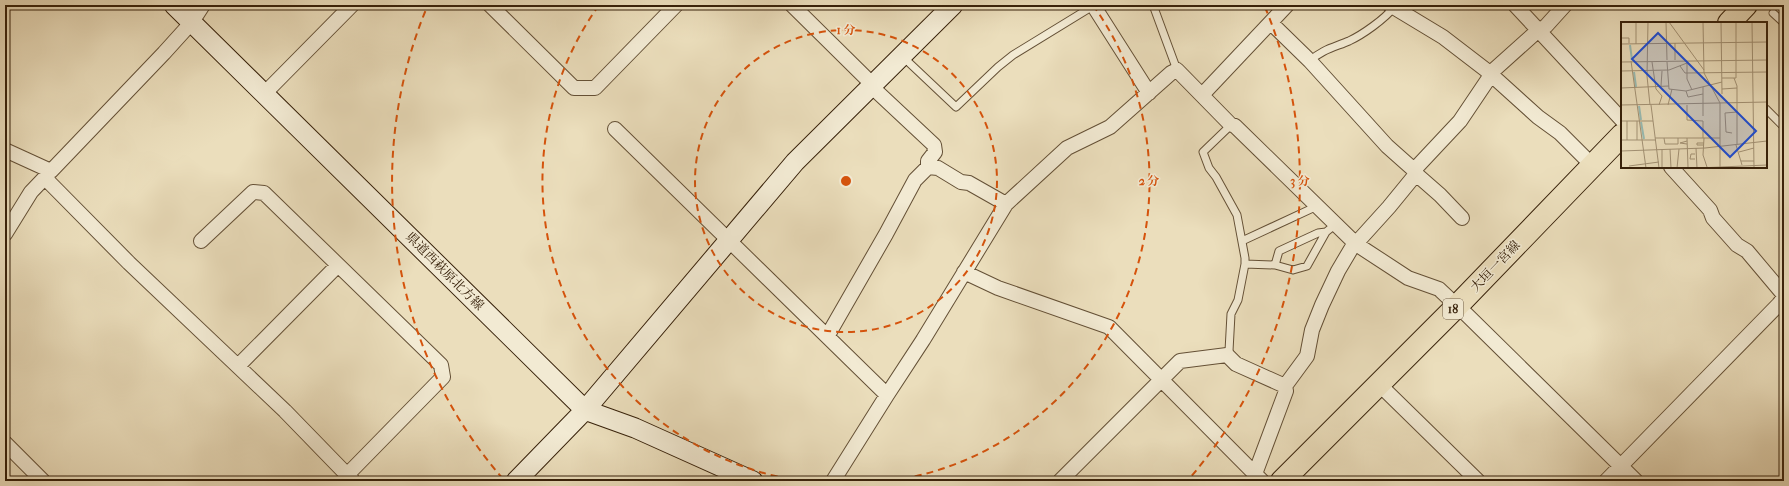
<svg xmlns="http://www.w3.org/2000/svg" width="1789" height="486" font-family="'IM FELL French Canon','Noto Serif JP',serif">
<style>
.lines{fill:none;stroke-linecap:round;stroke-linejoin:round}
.lane-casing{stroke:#645036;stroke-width:9}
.street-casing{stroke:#645036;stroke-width:16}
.secondary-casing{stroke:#37210a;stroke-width:21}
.primary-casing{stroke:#37210a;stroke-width:24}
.lane{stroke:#f2ead3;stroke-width:7}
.street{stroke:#f2ead3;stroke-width:14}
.secondary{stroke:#f2ead3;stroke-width:19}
.primary{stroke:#ebdebc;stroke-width:22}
.ring{fill:none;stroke:#d6530c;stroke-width:2;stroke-dasharray:7 5}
.labels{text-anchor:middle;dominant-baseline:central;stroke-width:3;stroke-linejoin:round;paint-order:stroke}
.shield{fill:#f2ead3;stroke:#6f5d46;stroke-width:1}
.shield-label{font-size:12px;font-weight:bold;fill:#37210a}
.street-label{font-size:13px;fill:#37210a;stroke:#f2ead3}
.inset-river{fill:none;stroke:#98bcb4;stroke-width:2}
.inset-road{fill:none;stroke:#a39275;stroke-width:1}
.view{fill:#1d4ed8;fill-opacity:0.15;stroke:#1d4ed8;stroke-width:2}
.inset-edge{fill:none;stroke:#37210a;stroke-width:2}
.centre{fill:#d6530c;stroke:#f2ead3;stroke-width:2}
.ring-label{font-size:12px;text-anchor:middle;font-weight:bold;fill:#d6530c;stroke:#f2ead3;stroke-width:3;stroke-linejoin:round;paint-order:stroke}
</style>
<rect width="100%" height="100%" fill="#ebdebc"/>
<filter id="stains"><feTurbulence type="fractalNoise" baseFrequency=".005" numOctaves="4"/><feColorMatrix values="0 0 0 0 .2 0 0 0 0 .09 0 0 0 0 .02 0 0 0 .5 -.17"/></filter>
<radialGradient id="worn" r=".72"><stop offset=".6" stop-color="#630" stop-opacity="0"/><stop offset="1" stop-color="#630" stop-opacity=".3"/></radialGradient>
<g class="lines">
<defs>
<path id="lane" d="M1153,5l24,65
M1773,13l11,10
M902,56l54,51 42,-40 15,-12 80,-49
M1310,61c11,-11 25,-14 39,-20 13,-6 36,-22 45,-34
M1766,109l18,18
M1242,241l71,-33 4,-3
M1245,264l30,1 18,5 14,-4 19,-34 10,-8
M1275,265l4,-14 39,-18 8,-1
M1227,355l2,-4 2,-37 7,-14 7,-36v-6l-8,-43 -21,-38 -7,-9 -6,-16 28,-27"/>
<path id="street" d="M490,5l84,83h21l81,-83
M792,5l81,80
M1093,5l56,88
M1390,5l53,32 43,33 52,47 22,16 33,33
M1515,5l107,115
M1271,23l39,38 77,85 27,24
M872,87l62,58 1,7 -7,9v6
M265,93l87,-88
M1202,95l85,-90
M615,129l272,266
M5,150l46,21
M1671,167l39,43 3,8 24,27 10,6 37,44
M1416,174l24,21 22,23
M45,178l84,85 156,148 68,70
M5,234l26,-42 133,-139 28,-31 11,-17
M201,241l52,-49 11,1 177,172 2,12 -96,98
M964,272l34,16 111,39 153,154
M1464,312l172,169
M828,335l58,-101 29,-54 13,-13 10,1 23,14 8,1 37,21
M238,366l100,-101
M1386,391l92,90
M5,443l38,38
M1255,474l31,-83 -1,-5 22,-30 5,-26 10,-25 16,-34 13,-22 38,-42 27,-33 -2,-4 46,-49 35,-52 39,-35 12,-8 19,-21
M833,481l54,-86 36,-55 83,-136 61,-56 43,-21 61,-54 6,-3 53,54 5,2 121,118 52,34 31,11 18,17
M1060,481l120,-120 47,-6 9,9 49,22
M1606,481l173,-177 5,-7"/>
<path id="secondary" d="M174,5l411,405 50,18 118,53
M516,481l69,-71 210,-248 158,-157"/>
<path id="primary" d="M1729,23l17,-18
M1282,481l175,-175 165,-171"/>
</defs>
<use href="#lane" class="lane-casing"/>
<use href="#street" class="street-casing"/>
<use href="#secondary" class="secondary-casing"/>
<use href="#primary" class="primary-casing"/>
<use href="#lane" class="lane"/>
<use href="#street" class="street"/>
<use href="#secondary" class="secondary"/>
<use href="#primary" class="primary"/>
</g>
<g class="ring">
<circle cx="846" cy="181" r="151"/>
<path d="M801 481A303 303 0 0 1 599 5M1093 5A303 303 0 0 1 891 481"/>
<path d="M503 479A454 454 0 0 1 427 7M1265 7A454 454 0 0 1 1189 479"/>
</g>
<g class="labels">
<rect class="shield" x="1443" y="299" width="20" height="20" rx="3"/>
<g class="shield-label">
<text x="1453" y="309">18</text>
</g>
<g class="street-label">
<text transform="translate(1495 266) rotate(-46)">大垣一宮線</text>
<text transform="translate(445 271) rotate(45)">県道西萩原北方線</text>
</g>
</g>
<g transform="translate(1621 22)">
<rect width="146" height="146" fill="#ebdebc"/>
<path class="inset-river" d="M9,23l2,15M13,50l2,15M18,84l2,14M20,100l3,17"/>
<path class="inset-road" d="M15,0v22M27,0l-1,54 3,29M45,0l1,38M48,0l35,48M82,0l1,51 16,30v65M100,0l1,72M131,0l2,146M0,16h8v5M54,21v17M0,22l146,-2M10,39l15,107M66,39v18l5,11M0,40l146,-2M31,40l4,27 6,7 -3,9M46,40l2,27 17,2 36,-9M0,42v41M59,44l5,7 82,-1M0,49l48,-1 18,-7M101,56h14v-56M113,56l3,8v59M40,64l1,-15M82,65v29M0,66l48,-2M101,67l15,-1M65,69l2,6 15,-3M0,83l146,-3M30,83l8,63M47,83l4,-16M66,83v15l16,1v17M0,99h32M6,99v19M111,111l-6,-1 -1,-19 12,-1M34,116h65M43,116l1,6h13v-6M66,116l1,29M83,116l-1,17 4,12M0,118h35M16,118v-19M66,119l-7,2 7,1M83,121h-7v2h7M115,123l6,20M75,126l1,20M41,127v19M49,127l1,19M0,129l84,-3 62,-7M118,130l15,-4M74,137h-5l1,-5h4M120,139h13M8,144l30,-4M56,146l2,-19M76,146l70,-3"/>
<path class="view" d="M37,11l98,98 -26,26 -98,-98z"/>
<rect width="146" height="146" class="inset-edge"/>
</g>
<circle cx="846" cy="181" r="6" class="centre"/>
<g class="ring-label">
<text x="846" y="34">1 分</text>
<text x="1149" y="185">2 分</text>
<text x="1300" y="185">3 分</text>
</g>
<rect width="1789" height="486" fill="none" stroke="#ebdebc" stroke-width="20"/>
<rect x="6" y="6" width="1777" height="474" fill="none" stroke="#37210a" stroke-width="2"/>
<rect x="10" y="10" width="1769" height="466" fill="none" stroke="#37210a"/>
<rect width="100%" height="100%" filter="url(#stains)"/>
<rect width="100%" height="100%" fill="url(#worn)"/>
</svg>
